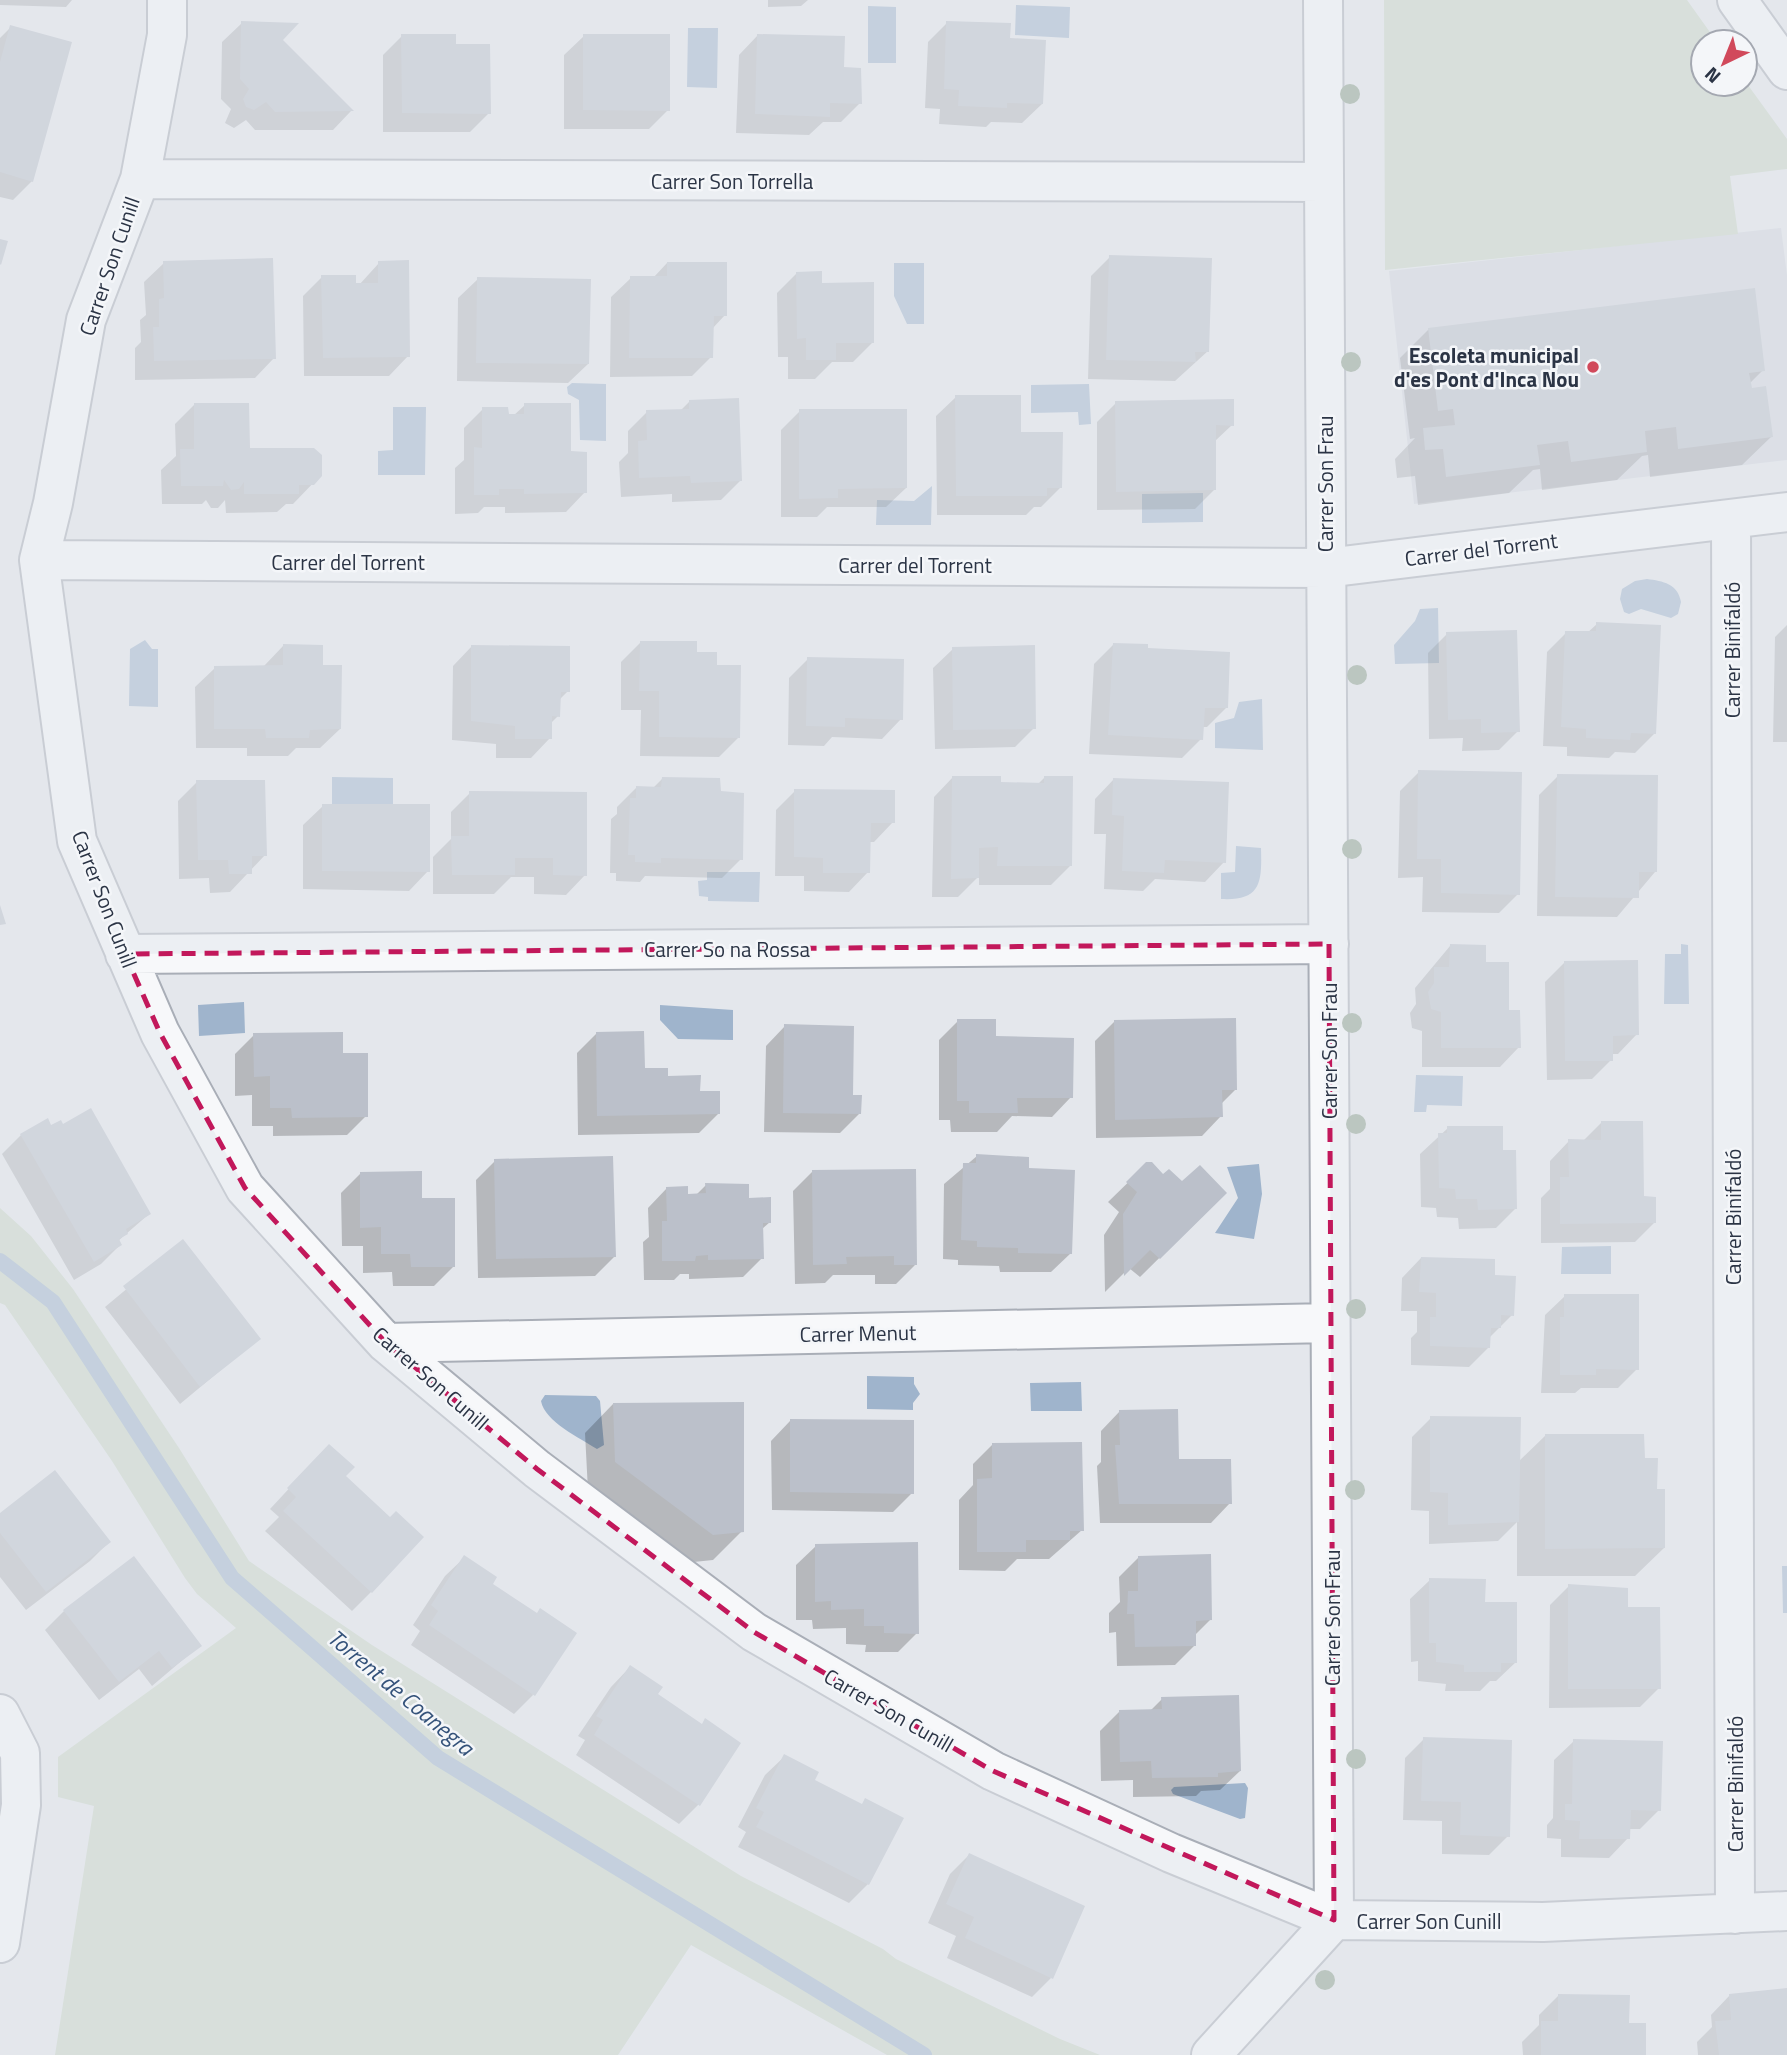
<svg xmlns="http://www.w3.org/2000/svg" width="1787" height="2055" font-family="'Titillium Web',sans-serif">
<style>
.built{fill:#d2d6de}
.green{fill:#c9d6c5}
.water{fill:#9fb4cc}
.shadow{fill:#0003}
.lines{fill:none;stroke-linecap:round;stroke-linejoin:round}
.stream{stroke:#9fb4cc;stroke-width:16}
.building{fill:#bbc0ca}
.minor-casing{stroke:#a9aeb7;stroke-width:42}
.minor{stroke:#f7f8fa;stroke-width:38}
.tree{fill:#899d89}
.marked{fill:none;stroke:#c2185b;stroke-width:5;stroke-dasharray:14 9;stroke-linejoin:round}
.poi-dot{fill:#d1495b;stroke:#f4f6f9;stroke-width:2.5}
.labels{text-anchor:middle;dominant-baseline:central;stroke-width:5;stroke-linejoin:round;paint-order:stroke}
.street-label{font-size:21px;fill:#2b3445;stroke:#f4f6f9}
.poi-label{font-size:21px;font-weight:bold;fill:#2b3445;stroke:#f4f6f9;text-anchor:end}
.water-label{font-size:23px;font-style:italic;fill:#34527a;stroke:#f4f6f9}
</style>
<rect width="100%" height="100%" fill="#e4e7ec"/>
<path class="built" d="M1781,228l6,47v185l-373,44 -25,-233z"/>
<path class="green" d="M1384,0h303l30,42h-14v42h42v-3l42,58v30l-57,7 8,58 -353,36z
M0,1208l31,28 42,53 106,159 70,113 123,84 369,231 142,73 13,10 164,80 40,16h-213l-196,-110 -73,110h-563l39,-249 -36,-9v-40l178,-129 -39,-34 -12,-16 -73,-117 -107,-156 -5,-2z"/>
<path class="water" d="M1016,5l54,2 -1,31 -54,-3z
M868,6l28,1v56h-28z
M688,28h30l-1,60 -30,-1z
M894,263h30v61h-17l-13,-28z
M572,383l34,1v57l-26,-1 -1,-40 -11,-6 -1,-7z
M1089,384l2,40 -12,1 -1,-13 -47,1v-28z
M393,407h33l-1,68h-47v-24l15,-1z
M932,486l-1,39h-55l1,-25 37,1z
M1203,493v29l-61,1v-29z
M1647,579c16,2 31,5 34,23l-3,12 -7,4 -30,-9 -12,5 -5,-2 -4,-13 2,-10 13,-8z
M1438,608l1,55 -44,1 -1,-19 21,-24 5,-12z
M145,640l7,9h6v58l-29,-1 1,-57z
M1262,699l1,51 -48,-2v-25l19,-5 5,-16z
M332,777l61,1v26h-61z
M1236,846l25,2c1,35 0,53 -40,51v-26l14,-1z
M707,872h53l-1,30 -51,-1v-4l-9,-1 -1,-15 9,-1z
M1681,944l7,1 1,59h-25l1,-50h16z
M244,1002l1,31 -46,3 -1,-31z
M660,1005l73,5v30l-55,-1 -18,-19z
M1416,1075l47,1 -1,30 -35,-1 -1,7h-12z
M1259,1164l3,30 -8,45 -39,-6 23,-35 -11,-31z
M1611,1246v28h-50l1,-27z
M867,1376l47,1v7l6,10 -7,9v7l-46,-1z
M1081,1382l1,29h-51l-1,-28z
M545,1395l51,1 4,5 4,44 -7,4c-17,-11 -52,-27 -56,-48z
M1782,1566h5v47h-4z
M1245,1783l3,5 -3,30 -5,1 -67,-25 -2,-4 3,-3z"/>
<path class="shadow" d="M0,0h72l-6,7 -66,-2z
M768,0h40l-7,6 -33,1z
M242,23l38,17 71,71 -18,19h-78l-9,-10 -12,8 -9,-5 6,-14 -10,-10 1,-57z
M947,23l61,17 34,64 -20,19 -31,-1 -5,5 -47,-3 1,-15 -15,-1 3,-66z
M11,27l21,154 -19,19 -13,-3v-159z
M758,35l85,34 17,34 -19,19h-18l-14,13 -73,-2 3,-78z
M402,36l52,10 35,67 -19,19h-87v-77z
M584,36l84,74 -19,19h-85v-74z
M1110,257l98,94 -33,30 -87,-2 3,-103z
M164,263l110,95 -19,20 -120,2v-32l6,-6 -1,-22 6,-5 -2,-33z
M379,263l29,93 -19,20h-85l-1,-80 19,-19 37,8z
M667,263l58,52 -13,14 -1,28 -19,19 -82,1 1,-80 20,-19h22z
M796,274l25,11 52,57 -20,20h-21l-17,17h-27v-22h-10l-1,-64z
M478,279l110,85 -20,19 -111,-2 1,-83z
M1429,329l334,41 -14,14 22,53 -29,28 -92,12 -2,-22 -6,1 -25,24 -75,10 -2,-21 -7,1 -24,23 -91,12 -3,-29 -18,2 -2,-19 20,-21 -5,1 -10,-81z
M956,397l63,37 42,53 -20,20h-7l-8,8h-89l-1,-99z
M689,402l51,79 -19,19 -49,2v-8l-51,3 -2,-35 9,-9v-22l19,-19 33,-1z
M1116,403l116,22 -18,17v48l-19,19 -98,1v-88z
M194,405l54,45 72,26 -27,28h-7l-9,8 -51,1 -1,-13 -7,8h-7l-5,-8 -4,4h-40l-1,-34 15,-14 -1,-32z
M525,405l44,48 16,39 -19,20 -61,1v-6h-21l-6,6 -23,1v-46l9,-8v-32l19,-19 30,7z
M800,411l106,77 -20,19h-59l-10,10h-36v-87z
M1597,624l58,109 -20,20 -20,-1 -6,6 -42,-2v-9l-24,-1 4,-94 19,-19h21z
M1787,625v117h-14l2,-105z
M1447,634l71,97 -19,19 -37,1 1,-13 -34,1 -1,-86z
M641,642l54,12 20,13 23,71 -19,19 -79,-1 1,-46h-20v-48z
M1113,645l33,5 80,58 -19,19h-5l-1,12 -19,19 -93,-4 5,-90z
M283,646l39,21 18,62 -20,19h-24l-8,8h-41v-8h-51l-1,-61 20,-19 49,-2z
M472,646l96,45 -9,9 -1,16 -8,8v14l-19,20h-35v-14l-44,-4 1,-74z
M953,649l81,79 -19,19 -80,2 -2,-81z
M808,659l93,60 -19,20 -50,-2 -8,9 -36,-1 1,-67z
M1419,772l99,122 -19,19 -77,-1 1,-35 -25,1 2,-87z
M1558,776l97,96 -38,45 -80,-1 2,-121z
M953,777l47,7h38l7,-7 25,89 -19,19h-72v-9l-21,21h-26l2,-100z
M662,779l57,14 22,66 -19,19 -77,-2 -5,6 -24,-1v-8h-6l1,-54 6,-5v-7l19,-19h17z
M1114,779l110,83 -19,20 -50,-3 -12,12 -39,-2 2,-55h-12l1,-35z
M197,782l68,73 -35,37 -20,1 -1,-15 -30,1 -1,-78z
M795,791l98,31 -19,20h-5l-1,30 -19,20 -45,-1v-15h-29l1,-66z
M470,793l115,82 -19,20 -32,-1v-17h-23l-17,17h-61v-37l18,-18v-27z
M323,806l105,65 -19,20 -106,-2v-64z
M1450,946l35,18 22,48 12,35 -19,20h-78v-36l-10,-3 -2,-15 6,-9 -1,-16z
M1565,962l72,72 -19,20h-7v6l-19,19 -45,1 -2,-98z
M958,1021l36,16 77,60 -19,20 -40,-1 -15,16h-46l-1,-12h-11v-80z
M1114,1022l122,67 -15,15v12l-19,20 -106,2 -1,-97z
M785,1026l66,71 8,17 -19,19 -76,-1 2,-86z
M597,1033l46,37 55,22 21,21 -20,20 -121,2 -1,-82z
M254,1035l87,20 25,61 -19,19 -74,1v-10h-21v-31l-17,1v-42z
M1601,1123l53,100 -19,19 -94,1v-45l9,-9v-28l19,-20h14z
M51,1127l98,87 -31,27 2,4 -19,19 -27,16 -72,-126 19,-19z
M1448,1128l54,23 13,58 -19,19 -37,1 -1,-11 -21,-1 -1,-9 -15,-1 -1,-53z
M977,1156l50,14 44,83 -20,19h-51l-1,-6 -41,-1v-5l-15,-1 1,-75z
M495,1161l119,96 -19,19 -117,2 -2,-98z
M1147,1164l16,12 19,7 43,10 -85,84 -11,-9 -24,24 -1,-57 15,-23 -11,-10z
M812,1172l103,93 -19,19h-21v-9h-42l-8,8 -30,1 -2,-93z
M361,1173l59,27 33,67 -19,19h-41l-1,-14 -29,1v-27h-21l-1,-53z
M706,1185l41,14 23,23 -9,8 1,28 -19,19 -54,2v-5h-9l-6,6h-30l-1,-38 6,-5 -1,-29 19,-20 19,8 10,-1z
M183,1242l75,97 -78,65 -75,-97z
M1421,1258l72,19 19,38 -23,23v9l-20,20 -58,-2v-27l6,-6v-21h-16l1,-33z
M1565,1296l72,73 -19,19h-37l-6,5h-34l4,-78z
M613,1404l129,127 -29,29 -29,3 -96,-72 -3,-58z
M1120,1411l110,92 -19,20h-111l-3,-57 4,-4v-31z
M1431,1418l87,44 28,-27 97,24 13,32 8,57 -29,28h-118v-54l-19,19 -69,3v-33l-18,-1 1,-73z
M790,1421l122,72 -19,19 -121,-2 -1,-69z
M993,1444l89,86 -33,29h-32l-12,12 -46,-1v-70l14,-15v-21z
M310,1466l34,10 46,43 -19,73 -19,19 -87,-80 14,-14 -9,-8z
M0,1515l109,27 -19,19 -64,49 -26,-33z
M816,1546l101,87 -19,19h-33l1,-7 -20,-1v-16l-33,1 -1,-9h-16v-55z
M465,1557l25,27 43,111 -19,19 -103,-69 9,-14 -7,-6 32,-49z
M1139,1557l71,63 -16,16 1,9 -20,20 -58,1 -1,-34 -7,1v-20l11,-11 -1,-25z
M1430,1580l53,24 33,58 -20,19h-6l-10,10h-35l1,-7 -28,-3v-20l-7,1 -1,-63z
M1569,1586l57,23 33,79 -19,19 -91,1 1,-103z
M64,1611l135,35 -47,40 -13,-17 -40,31 -54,-70z
M630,1667l26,27 45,31 -3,80 -19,19 -103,-69 9,-15 -7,-4 33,-49z
M1162,1699l78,72 -20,19 -19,1 -5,5 -63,1v-17l-32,1 -1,-50 19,-19 31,-1z
M1424,1739l84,97 -19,19 -47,-1v-33l-39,-1 2,-62z
M1574,1741l85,69 -19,19h-12v9l-19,20 -48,-1v-18l-14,-1v-13l6,-7 1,-58z
M785,1756l28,25 55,103 -19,19 -111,-56 8,-15 -8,-5 27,-52z
M969,1855l82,123 -19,19 -85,-39 9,-22 -28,-13 22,-49z
M1787,1990v65h-89l-1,-13 15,-15 -1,-12 19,-20z
M1559,1995l68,29 17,31h-121l-1,-13 17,-17v-10z"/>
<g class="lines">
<path class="stream" d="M0,1261l53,41 179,276 206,180 486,297"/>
</g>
<path class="building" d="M241,21l58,2 -16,17 71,71 -79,1 -9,-10 -12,8 -8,-3 -3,-8 6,-10 -9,-10z
M946,21l65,2 -1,15 36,2 -3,64 -36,-1v5l-49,-2 1,-16 -15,-1z
M10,25l62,17 -39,140 -33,-10v-110z
M401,34h55v10h34l1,70 -89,-1z
M583,34h87v77l-87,-1z
M757,34l88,2 -1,31 17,1 1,36 -32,-1v14l-75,-3z
M0,239l8,2 -7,24 -1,-1z
M1109,255l103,3 -3,94h-14l1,10 -90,-2z
M273,258l3,101 -122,2 -1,-34h6v-28l5,-1 -1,-37z
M409,260l1,97 -87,1 -2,-83h35v8h22v-22z
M667,262h60v54h-13l-1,42h-84l1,-82h37z
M822,271v12l52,-1v61h-38v17h-30v-22l-9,1 -1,-67z
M477,277l114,2 -2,85 -113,-1z
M1755,288l10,83 -16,2 3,15 14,-2 7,51 -95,12 -2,-22 -31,4 2,21 -76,10 -3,-21 -31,4 3,20 -94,12 -3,-28 -18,1 -2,-22 32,-3 -2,-16 -15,2 -10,-83z
M955,395h66v37h42l-1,56h-15v8h-91z
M739,398l3,83 -51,2 -1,-7 -51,2 -1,-37 9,-1 -1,-30 43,-1v-9z
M1234,399v27l-18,-1v65l-100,2 -1,-91z
M194,403h55l1,45h64l8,7v21l-8,9h-15v9h-55v-12l-5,7 -8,1 -7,-10 -1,6h-42l-1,-37h14z
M524,403h47v48l16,1v41l-63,1v-5h-25v6h-25v-48l8,1v-41h26l1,7h15z
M799,409h108v79l-69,1v9l-39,1z
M1596,622l65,3 -5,109 -25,-1 -1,7 -44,-2v-9l-25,-2 4,-96h31z
M1517,630l3,102 -39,1v-14l-33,1 -2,-88z
M640,641h57v11h20v13h24l-1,73 -81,-1v-46h-20z
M1113,643l35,1v4l82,4 -2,56h-23l-2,32 -95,-5z
M283,644l40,1v20h19l-1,64 -31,1 -1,8h-43l-1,-9h-51v-63l69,-1z
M471,645l99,1v46h-9l-1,25 -8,-1v23h-37v-13l-44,-5z
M1035,645l1,84 -83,1 -1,-83z
M807,657l97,2 -1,61 -58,-2v9l-39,-1z
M1418,770l104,2 -2,123 -79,-2v-34h-24z
M1557,774l101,1 -1,97h-18v26l-84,-1z
M952,776h49v6l43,1v-7h29l-1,90h-75l1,-19 -19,1v30l-28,1z
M662,777l58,1 1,13 23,2 -1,67 -82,-2v5l-26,-1v-7h-7l2,-57h6v-12l25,1z
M1113,778l116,4 -3,81 -61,-3 -1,13 -42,-2 2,-55 -12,-1z
M196,780h69l2,76h-15v18h-23l-1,-14h-30z
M794,789l101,1v33h-24l-1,50h-47v-15l-29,-1z
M469,791l118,1v84l-34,-1v-17h-38v17h-63l-1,-39h18z
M322,804h108v68l-108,-1z
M0,905l6,19 -6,1z
M1450,944l36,1v17h23v48h11l1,38h-80v-36l-10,-3 -3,-17 6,-9v-16h15z
M1638,960l1,75 -26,1v25h-48l-1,-100z
M1236,1018l1,72h-15l1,27 -108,3 -1,-100z
M957,1019h39v17l78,2 -1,60h-56l1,15h-49v-12h-12z
M784,1024l70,2 -1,69h9l-1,19 -78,-1z
M644,1031l1,37h23v8l33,-1 -1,16h20v23l-123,2 -1,-84z
M343,1032v21h25v64l-76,1 -1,-10h-21v-32l-16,1 -1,-44z
M91,1108l60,106 -25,15 2,5 -9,5 3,6 -28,17 -74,-128 28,-16 3,7 10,-5 2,4z
M1601,1121h42l1,75 12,1v26l-96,1v-47h9l-1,-38 33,1z
M1447,1126h56v24h13l1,59 -39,1 -1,-11h-21l-1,-10 -16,-1 -1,-55h9z
M976,1154l53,3v11l46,2 -3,84 -54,-1v-5l-41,-1v-6l-16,-1 2,-77h13z
M613,1156l3,101 -120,2 -2,-100z
M1146,1162h6l11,12 6,-5 13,12 18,-16 27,28 -67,66 -10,-9 -26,26 -1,-62 14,-22 -11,-10z
M916,1169l1,96h-23v-9l-48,1 1,7 -34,1 -1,-95z
M422,1171v27h33v69h-44l-1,-13h-29v-27l-21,1v-56z
M705,1183l44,1v14l22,-1v26h-8l1,36 -56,1v-5l-12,1 -1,5h-33v-40h5l-1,-34 22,-1v8l18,-1z
M183,1239l78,100 -61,48 -77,-101z
M1421,1257l74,2v16l21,1 -2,40 -13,-1v13h-10l-1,20 -60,-2v-29h6v-24l-17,-1z
M1564,1294h75v76l-43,-1v6h-36v-58h4z
M744,1402v130l-31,3 -98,-73 -2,-59z
M1178,1409l1,50h52l1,45h-113l-4,-59h5l-1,-35z
M1430,1416l91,1 -2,105 -71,3v-32l-18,-1z
M790,1419l124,1v74l-124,-2z
M1545,1434h99l1,24h13l-1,31h8v59l-120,1z
M1082,1442l2,89h-14v9h-44v12h-49v-73l15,-1v-35z
M329,1444l26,23 -9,9 44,41 6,-6 28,26 -52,56 -89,-82 13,-14 -9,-9z
M55,1470l56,72 -65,50 -46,-59v-20z
M918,1542l1,92 -35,-1v-7h-20v-17l-33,1v-9l-16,1v-58z
M1211,1554l1,66 -16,1v25l-61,1 -1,-33h-7l1,-23h10v-35z
M464,1555l33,22 -4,7 44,29 3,-5 37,25 -42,63 -106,-71 9,-14 -7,-6z
M134,1556l68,90 -30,22 -13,-17 -40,31 -56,-72z
M1429,1578l57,1 -1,23h32v61h-16v9h-37v-7l-28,-3v-19h-7z
M1568,1584l60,4v19h32l1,82h-93z
M630,1665l33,22 -5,7 44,30 3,-6 36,25 -41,63 -106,-71 9,-15 -7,-4z
M1239,1695l2,76 -23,2v4l-66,1 -1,-17 -31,1 -1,-52 43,-1 -1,-12z
M1423,1737l89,3 -2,97 -50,-2 1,-33 -40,-1z
M1573,1739l90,2 -2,70 -30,-1 -1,29h-51l1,-18 -15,-1v-16h7z
M784,1754l35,18 -4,8 47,24 3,-6 39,20 -35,67 -113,-58 8,-15 -8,-4z
M969,1853l116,53 -32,73 -88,-41 9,-21 -28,-13z
M1787,1988v67h-68l-4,-34 16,-1 -2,-26z
M1558,1994l72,1 -1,28h17v32h-105v-34h17z"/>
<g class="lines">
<defs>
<path id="minor" d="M167,0v35l-27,144 -54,141 -33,183 -14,57 38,281 83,192 85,155 141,155 151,126 217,163 239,139 178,82 163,67 209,2 244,-11
M1737,0l50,70
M140,179l1183,3
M1731,519l4,1395
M39,560l1287,8 461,-56
M125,954l1204,-10
M386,1343l944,-20
M0,1714l20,39 1,52 -21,138
M1211,2055l123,-135 -11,-1920"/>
</defs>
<use href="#minor" class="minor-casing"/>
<use href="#minor" class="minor"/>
</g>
<g class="tree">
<circle cx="1350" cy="94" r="10"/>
<circle cx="1351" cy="362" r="10"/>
<circle cx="1357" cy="675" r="10"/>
<circle cx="1352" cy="849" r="10"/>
<circle cx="1352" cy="1023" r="10"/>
<circle cx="1356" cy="1124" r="10"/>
<circle cx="1356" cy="1309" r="10"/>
<circle cx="1355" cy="1490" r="10"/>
<circle cx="1356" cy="1759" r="10"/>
<circle cx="1325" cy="1980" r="10"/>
</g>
<path d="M0 0H1787V2055H0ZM1329,944l5,976 -341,-149 -239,-139 -217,-163 -151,-126 -141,-155 -85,-155 -35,-79z" fill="#e4e7ec" fill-opacity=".55" fill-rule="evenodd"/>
<path class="marked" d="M1329,944l5,976 -341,-149 -239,-139 -217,-163 -151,-126 -141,-155 -85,-155 -35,-79z"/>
<circle class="poi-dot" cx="1593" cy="367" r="7"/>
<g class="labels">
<g class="street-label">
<text x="732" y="181">Carrer Son Torrella</text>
<text transform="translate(109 266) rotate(-71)">Carrer Son Cunill</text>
<text transform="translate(1325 484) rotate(-90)">Carrer Son Frau</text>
<text transform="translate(1481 549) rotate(-7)">Carrer del Torrent</text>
<text x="348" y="562">Carrer del Torrent</text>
<text x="915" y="565">Carrer del Torrent</text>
<text transform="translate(1732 650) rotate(-90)">Carrer Binifaldó</text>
<text transform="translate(105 899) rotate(69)">Carrer Son Cunill</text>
<text x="727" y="949">Carrer So na Rossa</text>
<text transform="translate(1329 1051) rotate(-90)">Carrer Son Frau</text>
<text transform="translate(1733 1217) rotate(-90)">Carrer Binifaldó</text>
<text transform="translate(858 1333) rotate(-1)">Carrer Menut</text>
<text transform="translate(431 1378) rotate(41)">Carrer Son Cunill</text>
<text transform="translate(1332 1618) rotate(-90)">Carrer Son Frau</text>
<text transform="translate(889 1710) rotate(30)">Carrer Son Cunill</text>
<text transform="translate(1735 1784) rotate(-90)">Carrer Binifaldó</text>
<text x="1429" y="1921">Carrer Son Cunill</text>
</g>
<g class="poi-label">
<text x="1579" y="355">Escoleta municipal<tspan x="1579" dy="24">d'es Pont d'Inca Nou</tspan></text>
</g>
<g class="water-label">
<text transform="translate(401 1692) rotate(40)">Torrent de Coanegra</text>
</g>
</g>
<g transform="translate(1724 63) rotate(223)"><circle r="33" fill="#f4f6f9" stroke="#a4a8b1" stroke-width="2"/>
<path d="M0-5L12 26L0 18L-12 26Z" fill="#d1495b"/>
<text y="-10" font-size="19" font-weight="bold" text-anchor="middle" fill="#2b3445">N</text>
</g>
</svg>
